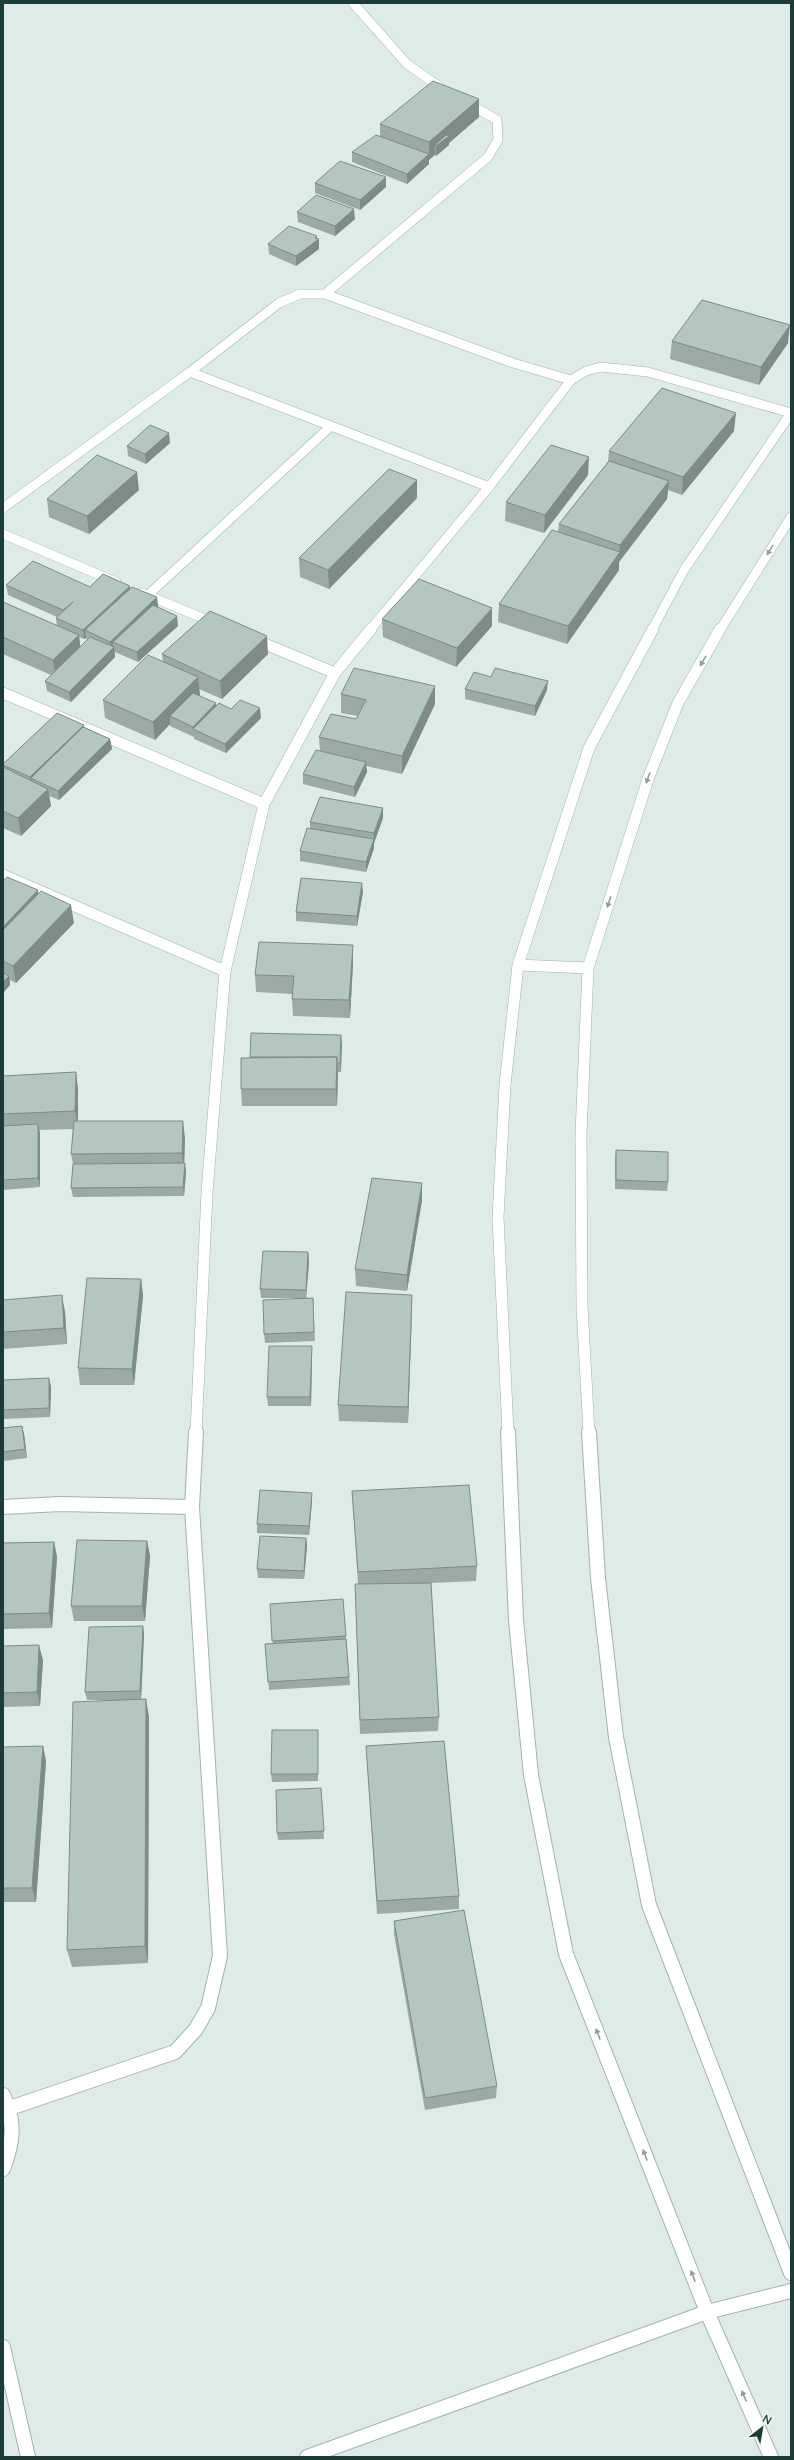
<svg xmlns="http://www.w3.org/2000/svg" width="794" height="2460" font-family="Lato,sans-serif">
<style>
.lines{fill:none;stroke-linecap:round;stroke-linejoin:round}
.street-far2-casing{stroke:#a2b3af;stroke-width:10}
.street-far1-casing{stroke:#a2b3af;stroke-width:12}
.street-casing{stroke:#a2b3af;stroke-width:16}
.street-far2{stroke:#fff;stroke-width:9}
.street-far1{stroke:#fff;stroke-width:11}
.street{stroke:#fff;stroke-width:14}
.wall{fill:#9baaa5;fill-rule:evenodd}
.shaded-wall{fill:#7e8b86}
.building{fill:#b4c6c0;stroke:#7e8b86}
.oneway{fill:#8f9d9b}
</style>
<rect width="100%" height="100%" fill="#dfebe7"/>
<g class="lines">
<defs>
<path id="street-far2" d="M353,3l54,61 37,26
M325,294l188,69 58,17 15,-9 15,-4 47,5 143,41
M331,426l158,61
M3,508l187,-136 89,-69 21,-9h25l163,-137 10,-17 -1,-20 -31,-18
M3,534l113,48
M142,593l75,31
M148,595l183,-169 -141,-54
M370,630l119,-143 82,-107
M652,630l32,-60 107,-157
M720,630l71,-113"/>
<path id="street-far1" d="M253,639l82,34
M3,693l261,111
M3,875l222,96
M518,965l70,3
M196,1433l11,-241 18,-221 39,-167 71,-131 36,-44
M508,1433l-10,-216 7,-132 13,-120 71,-217 64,-119
M589,1433l-7,-127 -1,-172 7,-166 60,-189 30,-76 42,-74"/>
<path id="street" d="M508,1432l8,188 15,155 35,179 141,358 64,145
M589,1432l9,146 18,159 33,168 142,368
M3,1507l57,-3 132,3
M3,2095c13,26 10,48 0,74
M10,2108l165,-56 21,-23 12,-21 12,-52 -28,-449 4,-75
M3,2347l25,110
M307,2457l400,-145 84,-21"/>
</defs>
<use href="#street-far2" class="street-far2-casing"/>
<use href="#street-far1" class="street-far1-casing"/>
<use href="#street" class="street-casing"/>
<use href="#street-far2" class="street-far2"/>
<use href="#street-far1" class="street-far1"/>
<use href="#street" class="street"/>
</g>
<path class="wall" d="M479,99v18l-30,26v2l-13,11 -1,-1 -6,4v5l-22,20 -55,-22v-10l28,-15v-13z
M315,183l71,4 -26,23 -45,-17z
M297,212l58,7 -20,17 -37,-14z
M317,239h2v10l-23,17 -27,-12 -1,-10z
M672,341l116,2 -29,42 -89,-26z
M734,431l-52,64 -14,-5 -1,9 -48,63v8l-52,74 -69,-22 1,-18 59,-72 1,-8 49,-62 1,-11z
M170,443l-24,21 -18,-8 -1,-10z
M588,475l-44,58 -39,-12 1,-19z
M139,490l-50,44 -40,-17 -2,-18z
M417,498l-88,91 -29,-12 -1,-19z
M6,585l84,2 40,-1v2l27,9 1,10 20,19 -40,36 -23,-10v5l-44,45 -24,-11 -2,-10 6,-6 -48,-21v-52l54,24 -1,-8 1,-1 -49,-22zM79,637l5,2 2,-1 1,2 -7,7z
M382,619l110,7 -36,41 -73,-30z
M162,654h106l-46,45 -23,-10 1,6 -1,1 17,10 15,3 30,9 -35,35 -32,-14v-2l-24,-11v-2l-15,16 -50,-22 -2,-18 60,-38z
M435,686v18l-33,70 -36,-8 1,6 -12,25 -52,-13v-10l17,-23 -1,-14 37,-18 2,-3 -17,-3v-19z
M465,689l82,1 -12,26 -70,-17z
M84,727l26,12 2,10 -53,51 -10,-4 2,10 -30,30 -18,-8v-64z
M383,808v10l-9,25v5l-8,24 -66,-11v-10l10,-22v-7z
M3,881l35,12 36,30 -58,60 -6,-3v5l-7,8z
M363,892l-6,34 -61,-5v-9z
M353,963l-3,55 -57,-2 -1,-17v-5l-36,-2 -1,-17z
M341,1035v37h-3l-1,34h-95l-1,-17 9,-32z
M76,1072l2,18v31l107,17 -1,25 2,9 -2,24 -111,1 -2,-9 2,-24 -2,-10 2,-25 -34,1 1,3v54l-37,3v-114z
M616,1150l52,32 -1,9 -52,-2v-30z
M422,1200l-15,91 -51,-5 -1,-17z
M308,1252l1,10 -3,36h7l2,43 -50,2 -1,-9 30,-36h-33l-1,-9z
M141,1279l2,17 -9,89h-54l-2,-17z
M412,1295l-4,128 -69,-2 -1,-16z
M3,1300l62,12 2,32 -64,5z
M312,1355l-1,51h-43l-1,-9z
M49,1378l2,9 -1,30 -47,2v-39z
M22,1426l2,8 3,24 -24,3v-33z
M352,1491l125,75 -1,15 -45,2 8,134 -1,14 -78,3 -5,-149 3,-1 -5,-78z
M312,1493v8l-3,34 -52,-2v-9z
M306,1538l1,8 -3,33 -46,-1 -1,-9z
M147,1541l3,15 -5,65h-71l-3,-15z
M54,1542l3,15 -5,71 -49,1v-86z
M343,1599l7,86 -81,5 -4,-46h8l-3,-40z
M143,1626l1,9 -3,64h5l3,19 -1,245 -76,4 -5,-17 57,-250h-37l-2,-8z
M3,1646l40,14 -3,46 -37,1z
M318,1730v51l-46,1 -1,-8z
M43,1746l3,15 -10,141h-33v-155z
M366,1746l93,150v13l-82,5 -10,-154z
M321,1788l3,51 -46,1 -1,-7z
M394,1921l103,165 -1,12 -71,12 -31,-176z"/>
<path class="shaded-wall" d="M479,99v18l-30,26v2l-13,11v-10l-1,-1v10l-6,5v-18z
M429,154v10l-22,20v-10z
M386,177v10l-26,23v-10z
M354,209l1,10 -20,17v-10z
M317,236v4l2,-1v10l-23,17v-10z
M790,325l-2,18 -29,42 2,-18z
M736,413l-2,18 -52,64 1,-18z
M169,433l1,10 -24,21 -1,-10z
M589,457l-1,18 -44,58 1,-18z
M137,472l2,18 -50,44 -2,-18z
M417,480v18l-88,91 -1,-19z
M669,481l-2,18 -48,63v8l-52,74 1,-18 51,-73 1,-8z
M130,586l1,10 -46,34 1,8 -2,1 -1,-9z
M157,597l1,10 -45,35v6l1,-1 1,10 -44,45 -2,-10 42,-42 -1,-8z
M492,608v18l-36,41 1,-19z
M177,616l1,10 -40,36 -1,-10z
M79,635l2,18 -25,25 -3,-18z
M267,636l1,18 -46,45 -2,-18z
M198,677l2,18 -25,24 -5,-3v8l-15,16 -2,-18z
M548,681l-1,9 -12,26v-10z
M435,686v18l-33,70v-18z
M216,703l1,10 -24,16v-2z
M260,708l1,10 -35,35 -1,-9z
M84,725l1,10 -54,43 1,8 -1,1 -1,-10z
M110,739l2,10 -53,51 -1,-9z
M366,762l1,10 -12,25 -1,-10z
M48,789l3,17 -30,30 -3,-18z
M383,808v10l-9,25v5l-8,24v-10l8,-23v-6z
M362,883l1,9 -6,34v-10z
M38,890l2,18 -37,40v-21z
M71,905l3,18 -58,60 -3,-17z
M353,945v18l-3,55 -1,-18z
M9,976l1,9 -7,8v-11z
M341,1035l1,9 -1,28 -1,-9z
M337,1057l1,17 -1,32 -1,-17z
M76,1072l2,18v38l-3,-17z
M183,1121l2,17 -1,32 -2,-17z
M38,1124l2,9v54l-2,-9z
M185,1163l1,9 -2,24 -1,-9z
M422,1183v17l-15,91v-16z
M308,1252l1,10 -3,37v-9z
M141,1279l2,17 -9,89 -2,-16z
M62,1295l3,17 2,32 -3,-16z
M412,1295v17l-4,111v-16z
M312,1346v9l-1,51 -1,-9z
M49,1378l2,9 -1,30 -1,-9z
M22,1426l2,8 3,24 -2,-9z
M312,1493v8l-3,34v-9z
M306,1538l1,8 -3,33v-8z
M147,1541l3,15 -5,65 -3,-15z
M54,1542l3,15 -5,71 -3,-15z
M143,1626l1,9 -3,64 -1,-8z
M39,1645l4,15 -3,46 -3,-14z
M146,1699l3,19 -1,245 -3,-17z
M43,1746l3,15 -10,141 -4,-14z"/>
<path class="building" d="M433,81l46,18 -50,43 -49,-18z
M376,135l53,19 -22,20 -55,-22z
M446,135l3,1 -13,10 -1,-1z
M340,161l46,16 -26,23 -45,-17z
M316,195l38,14 -19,17 -38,-14z
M289,226l28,10 -2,2 4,1 -23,17 -28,-12z
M702,300l88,25 -29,42 -89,-26z
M662,388l74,25 -53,64 -74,-26z
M150,425l19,8 -24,21 -18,-8z
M551,445l38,12 -44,58 -39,-13z
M97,455l40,17 -50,44 -40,-17z
M609,461l60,20 -49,64 -61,-21z
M389,469l28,11 -89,90 -29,-12z
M552,530l68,22 -52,74 -69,-22z
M33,561l57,26 13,-13 27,12 -47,44 -27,-12 17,-16 -10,8 -57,-25z
M419,579l73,29 -35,40 -75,-29z
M132,587l25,10 -47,45 -25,-12z
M3,602l76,33 -26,25 -50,-23z
M153,605l24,11 -40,36 -24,-10z
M210,611l57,25 -47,45 -58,-27z
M90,637l24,10 -45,45 -24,-11z
M148,655l50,22 -45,45 -50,-22z
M354,668l81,18 -33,70 -83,-19 12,-23 25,5 10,-19 -25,-6z
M495,668l53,13 -13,25 -70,-17 9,-17 17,5z
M193,693l23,10 -23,24 -23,-11z
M240,700l20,8 -35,36 -32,-15 26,-26 12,6z
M57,713l27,12 -54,52 -27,-12v-1z
M83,727l27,12 -52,52 -27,-13z
M316,750l50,12 -12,25 -51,-13z
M3,767l45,22 -30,29 -15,-7z
M320,797l63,11 -9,25 -64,-11z
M307,828l67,11 -8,23 -66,-11z
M7,877l31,13 -35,37v-46z
M301,878l61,5 -5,33 -61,-4z
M41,891l30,14 -58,61 -10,-5v-31z
M259,942l94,3 -4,55 -57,-1 2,-23 -39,-1z
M3,973l6,3 -6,6z
M251,1033l90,2 -1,28h-3v-6h-87z
M337,1057l-1,32h-95v-31z
M76,1072l-1,39 -72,3v-38z
M74,1121h109l-1,32 -111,1z
M38,1124v54l-35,2v-54z
M616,1150l52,2v30l-52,-2z
M185,1163l-2,24 -112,1 2,-24z
M372,1178l50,5 -15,92 -52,-6z
M263,1251l45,1 -2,38 -46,-1z
M87,1278l54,1 -9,90 -54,-1z
M346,1292l66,3 -4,112 -70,-2z
M62,1295l2,33 -61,4v-32z
M313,1298l1,34 -50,2 -1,-34z
M269,1346h43l-2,51h-43z
M49,1378v30l-46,2v-30z
M22,1426l3,23 -22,3v-24z
M469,1485l8,81 -119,6 -6,-81z
M260,1490l52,3 -3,33 -52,-2z
M260,1536l46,2 -2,33 -47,-2z
M77,1540l70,1 -5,65h-71z
M54,1542l-5,71 -46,1v-71z
M431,1583l8,134 -79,3 -5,-136z
M343,1599l3,37 -74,5 -2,-37z
M143,1626l-3,65 -55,1 4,-65z
M346,1639l3,38 -81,5 -3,-38z
M39,1645l-2,47 -34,1v-47z
M146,1699l-1,247 -78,4 6,-248z
M272,1730h46v44h-47z
M444,1741l15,155 -82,5 -11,-155z
M43,1746l-11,142h-29v-141z
M321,1788l3,43 -47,2 -1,-43z
M464,1910l33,176 -72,12 -31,-177z"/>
<defs><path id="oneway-solid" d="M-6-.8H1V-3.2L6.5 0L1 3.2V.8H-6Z"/></defs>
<g class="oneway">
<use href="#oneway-solid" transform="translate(770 550) rotate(122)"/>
<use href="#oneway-solid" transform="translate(703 661) rotate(120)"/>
<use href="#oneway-solid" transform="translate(648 778) rotate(110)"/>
<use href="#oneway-solid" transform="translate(609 902) rotate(108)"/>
<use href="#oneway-solid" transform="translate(598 2034) rotate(-111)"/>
<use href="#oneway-solid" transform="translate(645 2155) rotate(-111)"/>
<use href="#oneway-solid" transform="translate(693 2276) rotate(-111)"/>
<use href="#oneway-solid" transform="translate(744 2396) rotate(-114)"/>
</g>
<rect width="794" height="2460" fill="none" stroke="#1f3b37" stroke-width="8"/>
<g transform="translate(762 2428) rotate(31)" stroke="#eff7f4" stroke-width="3" paint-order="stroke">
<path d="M0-3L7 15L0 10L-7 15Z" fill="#1f3b37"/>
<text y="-6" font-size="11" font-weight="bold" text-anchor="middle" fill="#1f3b37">N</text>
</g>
</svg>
